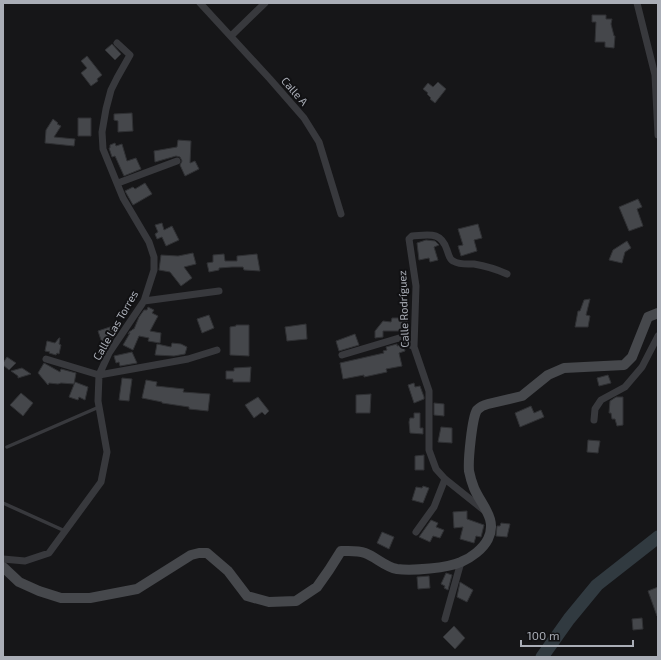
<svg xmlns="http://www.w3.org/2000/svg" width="661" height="660" font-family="'Exo 2',sans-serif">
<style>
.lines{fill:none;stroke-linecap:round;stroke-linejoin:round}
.river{stroke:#313a40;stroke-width:13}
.building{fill:#45474b;stroke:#303134}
.lane{stroke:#38393d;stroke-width:3.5}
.street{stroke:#38393d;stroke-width:7}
.secondary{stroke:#46484c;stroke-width:10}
.labels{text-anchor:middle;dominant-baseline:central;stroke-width:4;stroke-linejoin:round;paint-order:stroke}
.street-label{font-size:11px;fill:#aaaeb7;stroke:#111113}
</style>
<rect width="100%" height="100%" fill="#161618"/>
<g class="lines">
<path class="river" d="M542,657l27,-38 28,-34 61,-48"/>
</g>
<path class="building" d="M592,15h14v4h6l-1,5 3,12h1l-1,12 -9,-1v-5h-10l1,-20h-4z
M112,44l9,10 -6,6 -10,-10z
M87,56l15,19 -5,4 1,2 -7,5 -10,-13 6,-5 -6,-7z
M438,82l8,7 -11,14 -5,-4 1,-1 -4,-4 1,-1 -5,-4 5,-6 5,4z
M132,113l1,18 -15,1v-11l-4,-1v-6z
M78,118h13v18h-13z
M53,119l5,4 -1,1 4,2 -7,11 21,2 -1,7 -29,-3 1,-13z
M178,140l13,1 -1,22 5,-2 4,8 -14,7 -5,-11 2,-4 -2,-4 -4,-1 -21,6 -1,-11 23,-4z
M115,143l1,3 6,-2 5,17 9,-3 5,11 -17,7 -9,-20 -3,1 -3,-9h1v-3z
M145,183l7,11 -19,11 -8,-14 8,-4 2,2z
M638,199l4,8 -5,2 6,17 -14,5 -10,-24z
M162,223l2,7 8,-4 7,14 -13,6 -4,-9 -5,2 -2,-5 3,-2 -3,-7z
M478,224l4,14 -8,2 3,11 -16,5 -3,-10 5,-1 -5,-16z
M426,240l9,1 4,4 -5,2 4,13 -8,2 -1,-4 -10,2 -2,-17z
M627,241l4,7 -6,4 -3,11 -13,-3 4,-10z
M193,253l3,11 -12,3 8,11 -11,8 -11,-14 -11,-2 2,-15 17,1z
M224,254l1,7h12v-5l20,-2 3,17 -16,-1 -1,-3h-11l-13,1v2l-10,2 -2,-9 6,-1v-7z
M590,299l-4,16 4,1 -2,11h-13l3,-16h2l4,-11z
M148,307l6,3 -2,3 6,3 -8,15 11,2 -1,10 -12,-2 1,-3 -10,-2 -6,14 -10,-5 7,-12 -2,1 2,-3h1l2,-2h1l5,-12 5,-7h3z
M209,315l5,13 -12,5 -5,-14z
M400,315h8v16h-25v6l-8,1v-7l8,-10 8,1 1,-4h8z
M118,323l4,2 -10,14 -10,4 -4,-12 18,-6z
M306,324l1,15 -20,2 -2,-14z
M236,325h13v31l-19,-1v-28l6,-1z
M355,334l4,11 -20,6 -3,-10z
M59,338h1l-1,6 2,1 -2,9 -2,-1 -1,2 -7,-2 1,-1 -5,-1 2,-10 8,2z
M172,343l9,1 6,3 -2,7 -11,2 -19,-1 2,-11 14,3z
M397,344v2l4,-1 3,2 1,4 -6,2 3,13 -16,3 1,3 -23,5v-2l-21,4 -3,-16 44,-10 -1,-2 4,-1 -1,-3z
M132,352l5,11 -17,3 -1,-4 -3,1 -2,-7z
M7,357l9,6 -7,7 -6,-5v-2z
M44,363l16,9 1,-3 15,4 -2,11 -13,-1 -3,1 -9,-1 -1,2 -10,-12z
M251,367l-1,15h-17v-3h-7v-8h8v-3z
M22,368l9,6 -13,4v-2l-7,-5z
M608,375l3,8 -12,3 -2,-8z
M122,378l10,1 -3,22 -10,-1z
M146,380l11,2 -1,4 28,3 -1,3 27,2 -2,17 -19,-2v-2l-27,-4v-1l-20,-4z
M75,382l13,5 -3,13 -6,-3 -1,3 -9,-3z
M414,383l1,4 5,-1 4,11v2l-10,4 -6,-18z
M21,393l12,10 -10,13 -13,-11z
M371,394l-1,19h-14v-18z
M258,397l11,14 -4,4 -3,-3 -8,6 -9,-13z
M616,397h7v28l-6,1 -2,-7h-3l-1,-6h-2l1,-12z
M434,403l10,1v12l-10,-1z
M531,406l3,7 7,-3 3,7 -24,10 -5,-14z
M414,413h6v15h3v6l-13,-1 -1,-11 1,-4h4z
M441,427l11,1v15l-14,-1z
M588,440l12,1 -2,12 -11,-1z
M424,455v15h-9v-14z
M423,486l6,2 -6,15 -11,-3 4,-13 6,1z
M467,511v8l17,6 -3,12 -5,-1 -2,7 -14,-4 3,-12 -9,1 -1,-16z
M431,520l7,3 -2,4 8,3 -4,8 -7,-2 -3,6 -11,-5z
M501,523l9,1 -3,13 -11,-1 1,-10h3z
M382,532l12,5 -5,12 -12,-6z
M446,573l6,2 -4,15 -4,-2 1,-2 -4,-2z
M429,576l1,12 -12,1 -1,-12z
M460,582l13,8 -6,12 -10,-5z
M658,587v29h-1l-9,-25z
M642,618l1,11 -10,1 -1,-11z
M454,626l11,12 -10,11 -12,-12z"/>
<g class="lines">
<path class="lane" d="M7,447l92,-40
M3,503l62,28"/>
<path class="street" d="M200,3l70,76 34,39 15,24 22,72
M637,3l18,72 3,60
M231,36l34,-33
M118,183l59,-22
M144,301l75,-10
M342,355l57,-17 15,9
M46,359l53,16 89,-16 29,-9
M594,420l1,-11 6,-9 24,-13 17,-20 16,-31
M485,511l-40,-32 -9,-10 -7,-19v-59l-15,-44 2,-61 -7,-47 3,-3c17,-1 29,-5 35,14 2,5 2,9 6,11 7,4 13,3 21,3 12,2 22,5 33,10
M416,532l18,-25 11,-28
M3,559l22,2 24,-8 52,-71 6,-30 -9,-51 1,-26 10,-22 35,-52 10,-31v-13l-5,-15 -26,-44 -20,-49 -1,-17 4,-23 5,-19 6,-12 13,-23 -13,-12
M445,619l16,-57"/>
<path class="secondary" d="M3,567l16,15 20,9 22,7h29l47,-9 54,-34 8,-2h8l21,18 19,25 22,6 27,-1 21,-14 12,-17 12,-19c7,0 16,-1 24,2 11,4 20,14 32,16 15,2 51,-1 64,-7 10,-4 22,-13 27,-23 10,-20 -7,-34 -14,-51 -2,-5 -4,-12 -5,-17 -1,-11 3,-53 8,-61 3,-3 7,-5 11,-6l34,-8 26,-21 16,-7 60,-3 8,-8 16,-40 10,-4"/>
</g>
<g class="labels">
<g class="street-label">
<text transform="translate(295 91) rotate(49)">Calle A</text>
<text transform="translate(403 309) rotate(-92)">Calle Rodríguez</text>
<text transform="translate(115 325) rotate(-60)">Calle Las Torres</text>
</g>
</g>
<rect width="661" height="660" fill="none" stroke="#aaaeb7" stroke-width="8"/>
<path d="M521 640v6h112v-6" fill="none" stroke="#aaaeb7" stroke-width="2"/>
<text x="527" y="640" font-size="12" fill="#aaaeb7" stroke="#111113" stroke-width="3" paint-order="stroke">100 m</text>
</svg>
